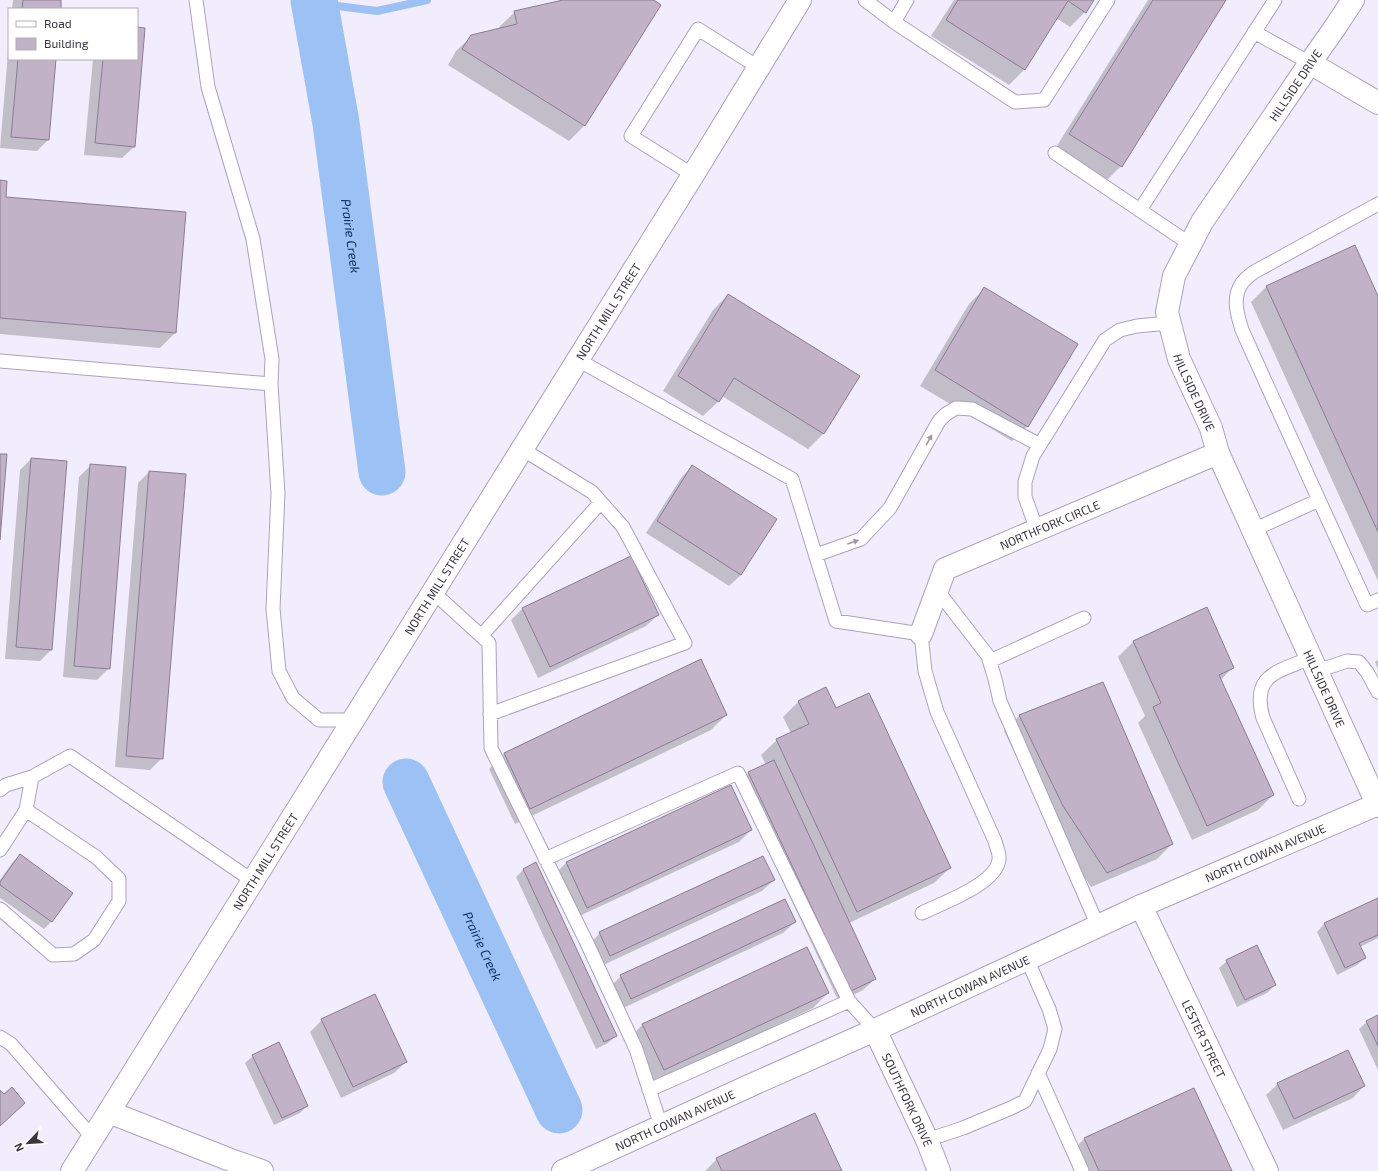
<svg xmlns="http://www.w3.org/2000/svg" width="1378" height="1171" font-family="'Exo 2',sans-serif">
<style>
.shadow{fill:#0003}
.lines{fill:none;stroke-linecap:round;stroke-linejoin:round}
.stream{stroke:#9cc1f4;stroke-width:8}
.river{stroke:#9cc1f4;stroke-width:47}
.building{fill:#c2b2c8;stroke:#8b7d91}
.service-casing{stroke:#aba3ba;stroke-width:15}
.minor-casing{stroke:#aba3ba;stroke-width:24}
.tertiary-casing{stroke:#aba3ba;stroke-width:24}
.secondary-casing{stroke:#aba3ba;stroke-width:24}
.service{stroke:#fff;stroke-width:13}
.minor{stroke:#fff;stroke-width:22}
.tertiary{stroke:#fff;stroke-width:22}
.secondary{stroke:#fff;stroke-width:22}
.oneway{fill:#9c9a9f}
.labels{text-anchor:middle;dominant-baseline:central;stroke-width:3;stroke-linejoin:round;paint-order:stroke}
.street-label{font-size:12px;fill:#39353f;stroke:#fff}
.water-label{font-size:13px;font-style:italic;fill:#082c59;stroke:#fff}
</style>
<rect width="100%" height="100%" fill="#f2edfc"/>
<path class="shadow" d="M13,0h47v9h-48z
M567,0h85l8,5 -76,121 -15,15 -121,-76 8,-14 16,-15 28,-7 -1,-2 16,-15z
M954,0h138l-7,12 -15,15 -14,-9 -32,52 -15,15 -78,-49z
M1148,0h77l-104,166 -15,15 -51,-32z
M137,28l7,1 -10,118 -12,11 -38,-3 9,-96h44z
M9,41v18h46l-7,81 -11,11 -37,-3z
M0,181l5,17 180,15 -10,120 -15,15 -160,-14z
M1355,247l23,51v283l-127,-279 15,-15z
M984,289l44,137 -16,15 -92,-55 49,-82z
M728,295l130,81 -35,58 -15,15 -86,-53 -3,5 -16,15 -40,-25 50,-81z
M31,459l20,191 -11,11 -35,-2 15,-189z
M91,465l18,203 -12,12 -34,-3 16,-200z
M692,466l84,54 -35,55 -12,11 -83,-53 35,-55z
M149,472l13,286 -12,12 -35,-3 23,-284z
M630,557l28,58 -12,11 -108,52 -27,-58 11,-11z
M1207,609l26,58 -12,13 52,115 -15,15 -66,30 -54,-117 7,-7 -27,-59 15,-15z
M700,660l26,55 -15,15 -196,94 -26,-55 15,-15z
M1378,660v9l-3,-7z
M1102,683l70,161 -15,15 -66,28 -43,-65 -44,-91 15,-15z
M798,702l37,7 115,159 -16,15 -85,40 26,56 -12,11 -24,12 -102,-218 12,-12 17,-7 -5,-10 16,-15 14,-7 -8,-16z
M731,786l20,44 -12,12 -164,76 -20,-44 11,-11z
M20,855l52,38 -21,29 -7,7 -44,-31v-18l12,-17z
M536,864l80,172 -8,7 -12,6 -80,-172 7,-7z
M774,880l-12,11 -163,76 -11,-22 12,-12z
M1378,899v39l-18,9 5,11 -8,7 -20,10 -20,-43 7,-8z
M784,900l11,22 -12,11 -164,77 -10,-22 12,-12z
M1227,961l48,24 -8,8 -30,14 -18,-39z
M828,993l-15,15 -164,77 -21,-45 15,-16z
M1378,1016v54l-19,-41 8,-7z
M322,1020l84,42 -12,11 -53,25 -31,-66z
M253,1056l54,50 -7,7 -26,12 -29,-62z
M1278,1084l86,2 -11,12 -70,32 -17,-35z
M1194,1089l37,82h-154l-8,-17 15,-15z
M717,1159l123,12h-135z"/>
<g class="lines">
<path class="stream" d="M314,3l63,8 50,-11"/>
<g class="river">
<path id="s1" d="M314,0l22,123 46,349"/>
<path id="s2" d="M406,782l153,328"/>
</g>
</g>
<path class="building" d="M23,0h38v9h-39z
M563,0h91l7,5 -76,121 -123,-77 9,-14 46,-11 -3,-13z
M958,0h136l-8,13 -18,-12 -43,69 -79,-50z
M1153,0h73l-104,167 -53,-33z
M137,27l8,1 -10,119 -40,-4 8,-84h34z
M18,59h38l-7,81 -38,-3z
M0,180l7,1 -1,16 180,15 -10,121 -176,-15z
M1355,245l23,51v236l-112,-246z
M984,287l94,57 -50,83 -93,-57z
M728,294l132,82 -36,58 -90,-56 -15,24 -41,-26z
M0,454h7l-7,86z
M31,458l36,3 -15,189 -36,-3z
M90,464l36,3 -16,202 -36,-3z
M692,465l85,54 -36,56 -84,-54z
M149,471l37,3 -23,285 -37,-3z
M631,556l28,59 -109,52 -28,-59z
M1207,607l27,61 -15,7 55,120 -67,31 -54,-119 8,-4 -28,-62z
M701,659l26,56 -197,94 -26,-56z
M1103,682l70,162 -66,29 -44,-67 -44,-91z
M826,687l10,21 33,-15 82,175 -94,44 -81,-173 33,-15 -11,-23z
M774,760l102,219 -25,12 -103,-219z
M731,785l21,45 -165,78 -21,-46z
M20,854l53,39 -21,29 -52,-37v-3z
M763,856l12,24 -165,76 -11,-24z
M536,862l81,174 -13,6 -81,-173z
M1378,898v37l-19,8 7,15 -21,10 -21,-45z
M785,899l11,23 -165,77 -11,-24z
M1257,945l19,40 -31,15 -19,-40z
M807,947l22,46 -165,77 -22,-46z
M375,994l32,68 -54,25 -32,-68z
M1378,1015v31l-12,-25z
M279,1042l29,64 -26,12 -30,-63z
M1348,1050l17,36 -71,33 -17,-36z
M12,1087l13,16 -25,23v-36l4,4z
M1194,1088l38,83h-133l-15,-33z
M815,1113l27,58h-120l-6,-13z"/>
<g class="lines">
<defs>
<path id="service" d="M196,0l12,87 45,152 19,120 -1,25 7,109 -5,116 6,62 14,27 26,22h34
M865,0l29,22 121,80 29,-2 64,-100
M894,22l13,-22
M1254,32l56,31
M1055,153l135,91
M693,175l-62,-39 67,-107 60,38
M1140,210l135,-210
M578,360l214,119 44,142 85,13 4,37 12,41 58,129c1,5 5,13 4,18 -2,25 -57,44 -77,54
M0,361l271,23
M1319,500l48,105 11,-5
M1037,530l-12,-33v-15l8,-26 72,-116 15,-10 17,-4 32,-3
M1253,530l66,-30 -77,-170c-5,-16 -10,-33 0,-47 3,-4 8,-8 12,-11l124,-68
M816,555l45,-16 29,-31 49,-87 7,-7 10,-6 16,1 68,36
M937,590l51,66 7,23 5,22 98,225
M433,592l56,51 2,105 95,193 50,108 25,77
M482,635l119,-133
M990,661l94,-43
M1317,671l30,-10 12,1 8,10 11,20
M490,714l195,-71 -62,-116 -31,-35 -70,-43
M0,790l6,-5 26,-8
M1299,799l-36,-81c-12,-44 15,-46 47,-60
M0,850l26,-40 6,-33 38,-21 183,125
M545,859l193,-86 111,228 26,29
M0,909l53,46 21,-1 20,-14 25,-39v-22l-23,-22 -70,-47
M0,1037l11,7 82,94
M1038,1073l44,98
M649,1090l200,-89
M927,1140l36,-12 48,-20 14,-7 25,-52 5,-20 -6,-20 -22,-50"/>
<g id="minor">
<path id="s3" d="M1353,0l-17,26 -26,37 -108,159 -28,54 -7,36 12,47 32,69 7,25 160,353"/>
<path d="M1310,63l68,40"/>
<path id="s4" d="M921,634l24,-65 273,-116"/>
<path id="s5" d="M1141,906l126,265"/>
<path id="s6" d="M875,1030l52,110 12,31"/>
</g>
<g id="tertiary">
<path d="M109,1112l119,47 34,12"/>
<path id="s7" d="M563,1171l186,-85 126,-56 266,-124 237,-102"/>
</g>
<g id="secondary">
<path id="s8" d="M72,1171l621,-996 107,-175"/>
</g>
</defs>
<use href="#service" class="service-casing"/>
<use href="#minor" class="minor-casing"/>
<use href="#tertiary" class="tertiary-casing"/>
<use href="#secondary" class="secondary-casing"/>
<use href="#service" class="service"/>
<use href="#minor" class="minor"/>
<use href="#tertiary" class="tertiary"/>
<use href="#secondary" class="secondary"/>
</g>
<defs><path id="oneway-solid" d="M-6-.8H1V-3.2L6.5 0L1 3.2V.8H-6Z"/></defs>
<g class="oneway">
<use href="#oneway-solid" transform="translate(929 440) rotate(-61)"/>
<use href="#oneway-solid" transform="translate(853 542) rotate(-19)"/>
</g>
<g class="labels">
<g class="street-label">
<text transform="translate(1295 85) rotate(-56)">HILLSIDE DRIVE</text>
<text stroke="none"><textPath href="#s8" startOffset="1013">NORTH MILL STREET</textPath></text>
<text stroke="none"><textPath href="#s3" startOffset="451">HILLSIDE DRIVE</textPath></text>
<text stroke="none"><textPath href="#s4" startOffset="183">NORTHFORK CIRCLE</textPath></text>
<text stroke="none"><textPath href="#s8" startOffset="689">NORTH MILL STREET</textPath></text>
<text stroke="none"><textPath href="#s3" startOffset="775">HILLSIDE DRIVE</textPath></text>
<text stroke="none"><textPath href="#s7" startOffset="771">NORTH COWAN AVENUE</textPath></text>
<text stroke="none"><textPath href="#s8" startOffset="365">NORTH MILL STREET</textPath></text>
<text stroke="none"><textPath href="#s7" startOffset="447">NORTH COWAN AVENUE</textPath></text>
<text stroke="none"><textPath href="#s5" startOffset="147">LESTER STREET</textPath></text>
<text stroke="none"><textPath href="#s6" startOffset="77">SOUTHFORK DRIVE</textPath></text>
<text stroke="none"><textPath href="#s7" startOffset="123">NORTH COWAN AVENUE</textPath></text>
</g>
<g class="water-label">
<text stroke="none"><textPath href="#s1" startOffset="239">Prairie Creek</textPath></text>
<text stroke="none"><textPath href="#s2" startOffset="181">Prairie Creek</textPath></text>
</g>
</g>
<rect x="8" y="8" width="130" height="52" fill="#ffffff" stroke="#b0aeb2"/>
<rect x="16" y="21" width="20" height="6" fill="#ffffff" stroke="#b0aeb2"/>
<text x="44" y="28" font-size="12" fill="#39353f">Road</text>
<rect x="16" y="38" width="20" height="12" fill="#c2b2c8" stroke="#b0aeb2"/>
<text x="44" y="48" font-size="12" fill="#39353f">Building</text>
<g transform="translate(28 1143) rotate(245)" stroke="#ffffff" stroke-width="3" paint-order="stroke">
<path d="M0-3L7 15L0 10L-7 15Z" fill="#39353f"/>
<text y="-6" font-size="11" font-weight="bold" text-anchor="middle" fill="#39353f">N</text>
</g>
</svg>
